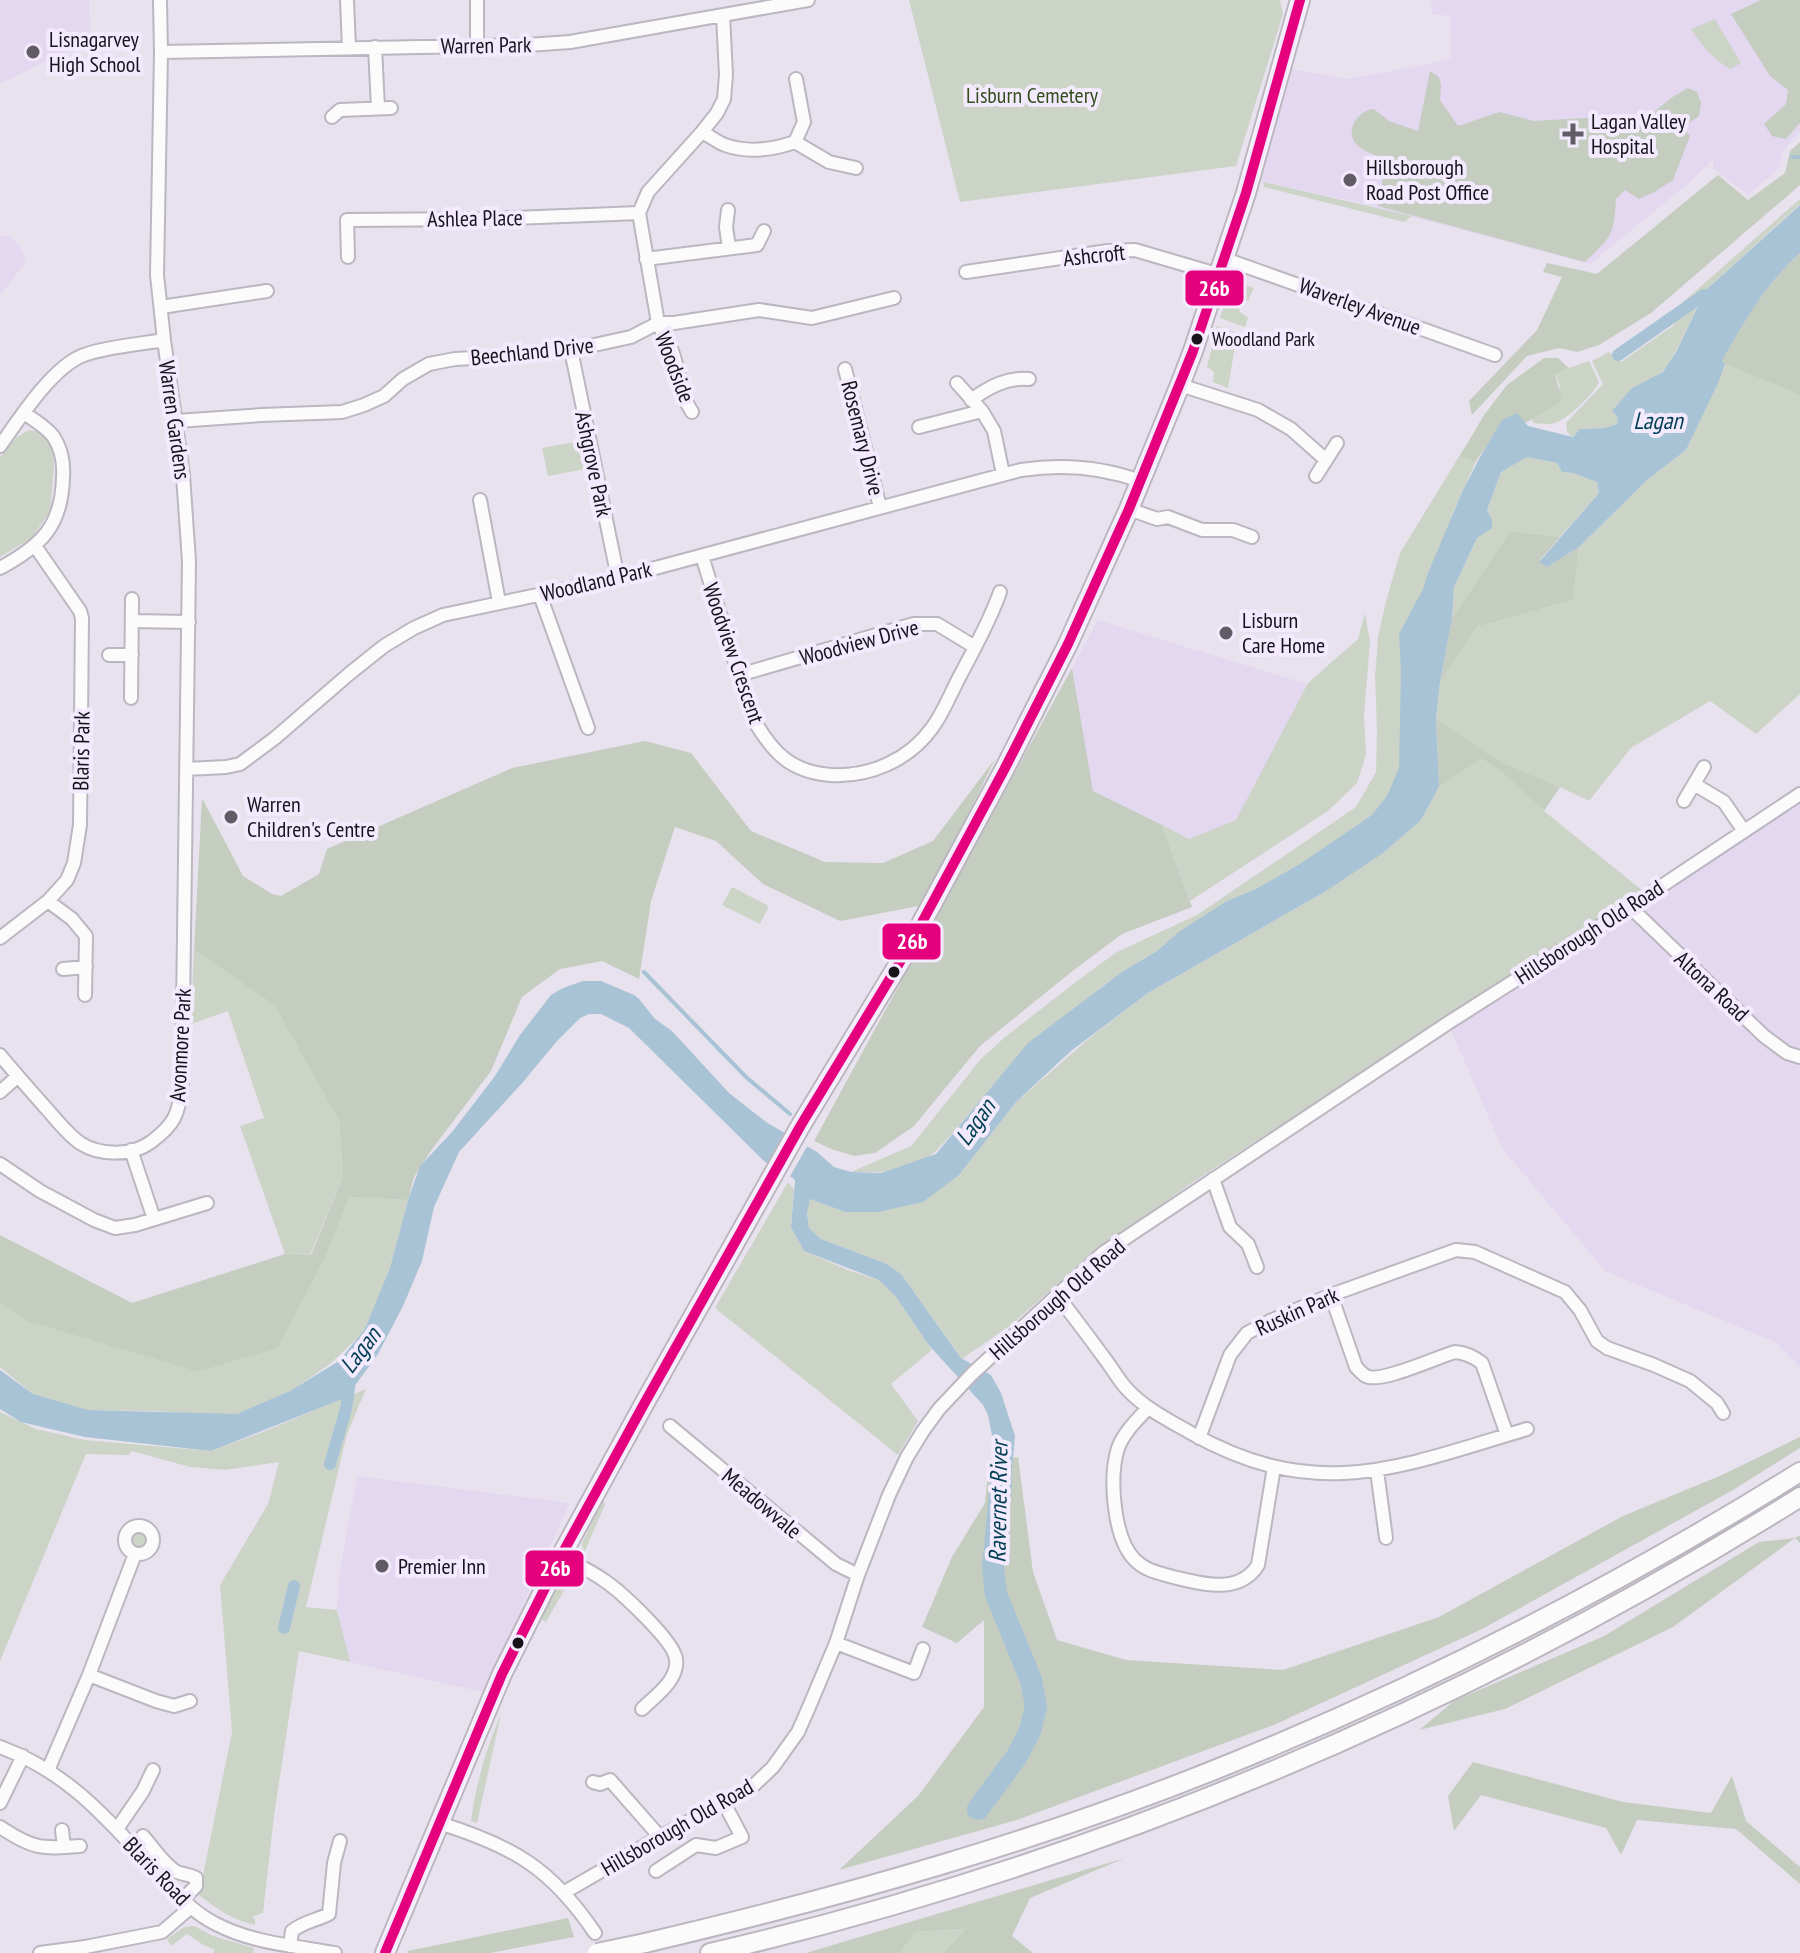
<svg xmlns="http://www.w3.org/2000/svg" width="1800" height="1953" font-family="'PT Sans Narrow',sans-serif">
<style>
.built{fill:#e3d8ef}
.green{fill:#ccd4c8}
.forest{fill:#c4cdc0}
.water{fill:#a8c3d5}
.pier{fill:#e8e2ee}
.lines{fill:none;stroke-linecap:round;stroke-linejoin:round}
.stream{stroke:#a8c3d5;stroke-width:4}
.canal{stroke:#a8c3d5;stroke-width:12}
.river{stroke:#a8c3d5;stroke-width:22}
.minor-casing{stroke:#bbb6c0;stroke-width:16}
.highway-casing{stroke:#bbb6c0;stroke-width:22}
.minor{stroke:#fcfbfc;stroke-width:12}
.highway{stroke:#fcfbfc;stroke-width:18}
.highway-bridge-casing{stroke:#bbb6c0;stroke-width:22;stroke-linecap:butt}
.highway-bridge{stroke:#fcfbfc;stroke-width:18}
.bus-1-casing{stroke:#f3eafe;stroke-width:16}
.bus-1{stroke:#e5007d;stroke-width:10}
.poi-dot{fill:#605b65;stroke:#f3eafe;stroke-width:3}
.bus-dot{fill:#16131b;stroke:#f3eafe;stroke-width:3}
.labels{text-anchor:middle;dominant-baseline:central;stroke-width:8;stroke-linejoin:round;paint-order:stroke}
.bus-label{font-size:20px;fill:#16131b;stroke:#f3eafe;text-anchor:start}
.poi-label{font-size:22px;fill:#16131b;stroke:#f3eafe;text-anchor:start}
.street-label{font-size:22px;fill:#16131b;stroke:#f3eafe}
.park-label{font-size:22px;fill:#334e1c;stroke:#f3eafe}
.water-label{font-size:24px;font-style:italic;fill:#023f54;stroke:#f3eafe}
.line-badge{stroke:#f3eafe;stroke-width:3}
.badge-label{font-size:22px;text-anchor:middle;font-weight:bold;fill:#fff}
</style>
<rect width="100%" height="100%" fill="#e8e2ee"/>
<path class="built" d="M0,0h89l2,39 -91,45z
M1431,0h369v131l-17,20 -3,16 -32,28 -34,-26 -1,-9 -23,22 -100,82 -230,-61 -100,-22 31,-112 54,10 69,-12 37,-9 -1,-42 -18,-2z
M9,235l12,13 5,14 -26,33v-58z
M1098,620l209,64 -69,138 -49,17 -96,-48 -21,-123z
M1800,794v573l-25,-25 -170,-71 -103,-123 -54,-125z
M357,1476l213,27 -87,189 -133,-30 -13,-52 2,-33z"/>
<path class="green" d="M909,0h371l3,14 -47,152 -276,36z
M1715,19l26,44 -11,6c-17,-10 -28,-23 -39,-40z
M1263,182l149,34 -8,6 -140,-35z
M1800,199v5l-94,86 -28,57 -13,23 -21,14 -27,40 -11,4 -25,1 -9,8 -5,-5 -1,-9 37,-39 -11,-23 17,-9 12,10 53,-37 9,-23z
M1234,281l20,7 -6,13 -19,-5z
M1225,303l14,5 1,4 8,6 -3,9 -25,-9z
M1217,326l22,8 -5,18 -6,36 -15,-6 1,-10 -7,-5z
M1589,361l10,21c-5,12 -33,39 -45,41 -6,2 -15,0 -21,0l-1,-4 28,-32 -5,-14z
M1725,364l75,31v299l-44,40 -46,-33 -79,47 -42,53 -29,-14 -56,-24 -68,-44 4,-37 37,-55 96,-27 6,-53 68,-67 39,-30z
M29,430l12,2 12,15 1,22 -4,42 -18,27 -32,19v-100l17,-20z
M579,441l6,28 -37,7 -6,-28z
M1466,445l10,16 -24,54 -51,258 -19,34 -35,30 -53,35 -95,47 -39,30 -49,31 -79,61 -81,94 -27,28 -42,9h-31l60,-26 70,-87 24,-22 76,-59 36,-26 80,-37 159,-108 20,-35 1,-43 -2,-52 3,-40 8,-36 14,-48z
M1527,457l30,6 5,9 11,1 24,9 2,11 -39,44 -50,-6 -58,87 2,-31 23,-49 7,-6 8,-13 -5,-9 14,-38z
M1365,613l5,29 -6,73 2,40 -9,28 -29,28 -138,90 -28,-76 27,14 47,-19 72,-137 50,-44z
M1482,759l21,14 41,38 99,80 -453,293 -103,74 -75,66 -50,35 -61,-85 -14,-10 -66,-25 -12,-11 -2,-17 3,-12 35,13h33l81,-37 57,-73 76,-66 56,-43 178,-102 95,-71 18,-33z
M732,887l37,19 -9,18 -38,-19z
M194,950l80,55 65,116 4,56 -33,78 -25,-1 -45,-128 24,-8 -36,-107 -37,13z
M788,1182l6,7 -3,38 13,24 44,19 31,10 17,17 36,53 -41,34 27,37 -20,34 -183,-147z
M349,1197l59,3 -20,77 -24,55 -34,32 -36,25 -59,28 -79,-6 -75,-1 -48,-16 -33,-27v-64l28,18 170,51 80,-24 48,-92z
M366,1389l-19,45 -41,173 31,3 13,52 -51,-11 -25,165 -11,97 -11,4 3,2v6c-23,-5 -41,-18 -56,-30l33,-163 -12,-147 48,-81 11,-42 -54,8 -35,-3 -58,-16 -3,4 -43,-1 -86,207v-249l36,17 49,11 126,11 49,-18z
M603,1500l2,5 -21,48 -2,-10z
M129 1540a10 10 0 1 1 20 0a10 10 0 1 1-20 0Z
M574,1573l-28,49 -3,-1 -1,-4 18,-35 4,-5z
M501,1714l-24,109 -6,-2c4,-34 16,-75 30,-107z
M194,1926l19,10 41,12 -1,5h-39v-4l-9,-3 -18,-12 -16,12 -4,-7 17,-12z
M968,1929l-25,24h-43l14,-21z"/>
<path class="forest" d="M1761,0h39v123l-14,16 -14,-3 -8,-12 22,-20 2,-14 -18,-14 -39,-62z
M1430,71l9,6 2,8 -1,15 18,26 41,-14 35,9 117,-7 23,-18 14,-8 9,4 4,11 -2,13 -16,11 7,9 -17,44 -17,11 -17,8 -14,-9 -9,9c-2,37 -5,38 -31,63l-207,-56 8,-47c-8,-3 -18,-6 -25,-11 -19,-12 -6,-37 13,-39l15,12 29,10z
M1800,142v43l-149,128 -52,32 -22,7 -18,-4 -32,8 -55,59 -3,-14 68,-71 25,-53 -19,-5 4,-9 50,11 121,-99 30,25 37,-27 5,-22z
M1800,253v142l-75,-31 -4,-3c22,-38 45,-79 79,-108z
M1544,358h14l11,10 -14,6 7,27 -35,21 -30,9 -21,30 -16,-5 24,-41 23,-30z
M1510,531l50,6 -21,24 8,6 32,-20 -6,53 -96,27 -37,55 12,-64z
M1072,668l21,123 69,34 30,82 -70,27 -52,39 -90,73 -66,80 -39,27 -21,3 -20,-6 -20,-9z
M1436,719l68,44 56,24 -16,24 -41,-38 -21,-14 -43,28z
M645,741l46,12 60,78 74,31 58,1 50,-22 62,-82 -71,146 -84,16 -77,-37 -47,-43 -41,-14 -24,74 -12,78 -37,-18 -42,8 -38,28 -31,74 -61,81 -16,25 -6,23 -59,-3 -23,59 -48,92 -80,24 -171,-51 -27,-18v-68l132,68 153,-49 26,1 32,-78 -4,-56 -65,-116 -80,-55 8,-152 41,78 29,18 9,2 38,-22 8,-25 185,-81z
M1800,1437v11l-67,42 -251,139 -206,95 -259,96 -178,50 79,-74 66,-89v-87l-27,23 -35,-16 30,-70 33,-54 4,-40 29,-6 15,115 24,68 69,20 157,10 156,-53 184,-101 99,-41z
M1800,1535v8l-5,-5 -122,89 -168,82 -86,21 35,-29 150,-65 155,-94 36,-4z
M1473,1762l150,40 88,11 21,-37 14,45 54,46v17l-64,-55 -99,-9 -16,35 -15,-27 -125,-33 -27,36 -6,-35z
M1125,1858l-95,40 -18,38 21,17h-90l23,-24 -51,3 -15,21h-94z
M568,1918l6,19 -84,16h-82v-2z"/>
<path class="water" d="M1800,205v48c-33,29 -57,70 -78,108l3,3 -7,19 -32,67 -39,30 -68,67 -32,20 -8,-5 60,-69 -2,-11 -24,-9 -11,-1 -5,-9 -30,-6 -26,15 -14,38 5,9v9l-15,10 -23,49 -2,31 -12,64 -4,37 3,68 -18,33 -38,33 -57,38 -178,102 -77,58 -55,51 -57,73 -36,27 -45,10h-33l-35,-13 -3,14 2,15 12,11 66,25 14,10 60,84 30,17 10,18 14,43 -7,76 -18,-3 5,-29 1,-24 -8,-41 -5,-10 -55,-61 -32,-47 -17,-17 -75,-29 -13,-24 4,-46 -2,-3 -28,-16 -136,-134 -28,-14h-12l-9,4 -23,23 -34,41 -64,70 -25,55 -12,54 -19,45 -25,48 -30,41 -8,5 -129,51 -126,-14 -64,-15 -21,-13v-39l33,24 55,16 149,4 53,-23 49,-30 26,-32 25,-61 18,-68 12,-34 32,-34 43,-56 25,-41 31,-40 12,-7 20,-7h18l33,14 5,4 16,20 17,12 57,62 37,29 51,30 17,15 17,5 30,1 55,-19 92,-111 94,-71 35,-21 23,-20 47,-30 27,-11 46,-26 72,-49 15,-19 12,-28 2,-97 -2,-37 24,-45 5,-16 35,-83 16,-31 23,-39 15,-7 11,13 45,11 7,-8 25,-1 12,-4 1,-7 -6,-6 20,-23 31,-16 13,-20 30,-62z"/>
<path class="pier" d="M786,1129l23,14 -21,37 -22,-13z"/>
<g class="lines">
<path class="stream" d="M1792,157h8
M644,972l102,105 44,37"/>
<path class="canal" d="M1618,355l86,-60
M330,1464l16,-55 4,-28
M284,1628l10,-42"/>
<path class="river" d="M978,1809l39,-53 13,-25 6,-25 -5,-26 -35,-86 -3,-27 8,-84"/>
<defs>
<path id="minor" d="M347,0l2,48
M477,45v-45
M375,47l3,61
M161,52l367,-7 42,-3 238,-42
M332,117l8,-7 51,-2
M702,132c8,4 15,10 23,13 23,8 47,5 70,-3l9,-20 -8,-43
M795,142l34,20 27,6
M728,210l-2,17 3,21
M348,257l-1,-37 141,-1 151,-6
M646,259l111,-14 7,-14
M1225,259l270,96
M966,272l142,-21 27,-1 85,25
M161,307l106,-16
M571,350l47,228
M845,369l35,138
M957,383l25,28 12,20 9,43
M1180,385l78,25 33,19 35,31
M971,400c18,-13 36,-23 58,-21
M692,412c-13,-19 -12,-40 -20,-61 -4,-10 -10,-18 -14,-28l-19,-110 9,-21 54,-60 15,-19 7,-14 2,-24 -3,-60
M177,421l85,-6 80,-3 22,-7 20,-9 19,-17 26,-15 26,-5 56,-3 60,-6 60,-13 27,-14h16l85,-13 53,8 82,-20
M919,427l63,-16
M0,446c19,-27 53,-80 84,-91 21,-8 57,-11 80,-15
M1316,476l21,-33
M480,500l19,102
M1129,509l28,10 11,-2 34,13h31l19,7
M702,556l50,161c20,35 38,55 79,58 39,2 78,-15 101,-47 12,-16 19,-36 29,-54 14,-27 29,-53 39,-82
M0,568c41,-22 62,-42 63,-91 1,-15 -1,-28 -10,-41 -8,-10 -19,-16 -29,-23
M540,595l48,133
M132,621l57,1
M109,655h23
M739,675l175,-51h23l38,23
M131,698l1,-99
M1704,767l-10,17 30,18 20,29
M186,769l40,-2 14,-3 35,-26 74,-64 35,-28 30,-18 29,-13 175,-37 403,-108c40,-6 81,-3 119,11
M1684,801l10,-17
M48,901l24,18 14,17 -1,59
M1630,907l134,129 23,17 13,4
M0,938l48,-37 19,-21 7,-17 6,-38 2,-207 -2,-7 -45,-65
M63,969l23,-2
M0,1055c15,18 30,35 45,52 11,12 22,27 35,36 20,13 52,13 71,-1 24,-18 28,-28 31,-58l7,-523 -6,-86 -19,-135 -7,-65 4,-223 -1,-52
M0,1092l18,-16
M131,1150l23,69
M0,1164l40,27 54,29 21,8 20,-3 72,-22
M1213,1179l17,48 18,17 9,23
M1057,1295c16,21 32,42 48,64 7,9 13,20 21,29 18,20 42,32 65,45 126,71 209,34 336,-4
M1331,1295l25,72c3,3 6,7 10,9 14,8 71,-19 89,-24 11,1 18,4 27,11l25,72
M1148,1408c-11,12 -24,24 -30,40 -9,29 -5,90 17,112 11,11 24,13 38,17 29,7 66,18 85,-12l16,-98
M670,1426l166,138 22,11
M1199,1438l31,-83 17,-22 23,-12 61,-26 125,-45 19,2 90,40 15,18 17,31 10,7 47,17 36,16 27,22 6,10
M1377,1471l9,67
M125 1540a14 14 0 1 1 28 0a14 14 0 1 1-28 0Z
M561,1556c15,8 30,15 44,25 16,11 69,60 71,78 3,21 -21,37 -34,50
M836,1643l78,30 9,-24
M89,1675l67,26 18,5 16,-5
M0,1747c65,24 102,66 148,116 21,22 40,47 68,61 36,19 80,22 119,29
M48,1770l41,-95 46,-121
M593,1782l7,2 10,-4 50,57
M0,1803l23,-47
M439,1823c74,23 112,45 156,110
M0,1827c33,22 41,22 80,19
M117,1829l26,-38 10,-21
M62,1830l2,17
M143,1836c10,11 21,29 34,36 7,3 12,2 19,6v8l-14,14
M656,1871l40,-26 20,3 26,-11 -18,-34
M563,1893l97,-56 92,-50 21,-20 25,-35 11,-25 27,-64 22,-68 31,-80 18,-38 16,-26 16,-22 33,-35 131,-121 345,-230 182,-116 170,-113
M290,1946l2,-15c13,-10 23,-10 37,-17l5,-51 6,-22
M40,1953l45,-6 77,-15 29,-25"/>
<path id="highway" d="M645,1943c200,-47 399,-103 589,-181 197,-80 386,-178 566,-290
M385,1953l117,-279 59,-118 83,-152 157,-279 105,-173 98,-182 64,-126 61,-135 51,-124 13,-34 53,-158 54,-193
M710,1953c385,-89 756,-246 1090,-456"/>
</defs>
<use href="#minor" class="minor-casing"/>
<use href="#highway" class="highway-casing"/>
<use href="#minor" class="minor"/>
<use href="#highway" class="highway"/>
<defs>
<path id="highway-bridge" d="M597,1953l48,-10"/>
</defs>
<use href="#highway-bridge" class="highway-bridge-casing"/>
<use href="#highway-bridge" class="highway-bridge"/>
<defs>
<path id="bus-1" d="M385,1953l117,-279 59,-118 83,-152 157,-279 105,-173 98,-182 64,-126 61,-135 64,-158 53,-158 54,-193"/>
</defs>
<use href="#bus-1" class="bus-1-casing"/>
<use href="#bus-1" class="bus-1"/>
</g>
<g class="poi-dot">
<circle cx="33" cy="52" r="8"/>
<path d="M1569 122h8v8h8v8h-8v8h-8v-8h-8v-8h8z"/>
<circle cx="1350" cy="180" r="8"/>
<circle cx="1226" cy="633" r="8"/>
<circle cx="231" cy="817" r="8"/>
<circle cx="382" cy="1566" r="8"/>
</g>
<g class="bus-dot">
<circle cx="1197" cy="339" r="7"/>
<circle cx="894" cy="972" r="7"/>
<circle cx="518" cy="1643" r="7"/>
</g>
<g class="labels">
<g class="bus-label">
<text x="1212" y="339">Woodland Park</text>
</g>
<g class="poi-label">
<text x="49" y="39">Lisnagarvey<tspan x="49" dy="25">High School</tspan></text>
<text x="1591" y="121">Lagan Valley<tspan x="1591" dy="25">Hospital</tspan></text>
<text x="1366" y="167">Hillsborough<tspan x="1366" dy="25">Road Post Office</tspan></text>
<text x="1242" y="620">Lisburn<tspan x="1242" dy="25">Care Home</tspan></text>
<text x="247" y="804">Warren<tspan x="247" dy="25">Children's Centre</tspan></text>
<text x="398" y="1566">Premier Inn</text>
</g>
<g class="street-label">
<text transform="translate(486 45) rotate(-1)">Warren Park</text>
<text transform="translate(475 218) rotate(-1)">Ashlea Place</text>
<text transform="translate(1094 255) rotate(-6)">Ashcroft</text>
<text transform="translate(1360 306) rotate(20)">Waverley Avenue</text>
<text transform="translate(532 351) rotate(-6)">Beechland Drive</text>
<text transform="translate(675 367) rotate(69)">Woodside</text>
<text transform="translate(175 420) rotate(82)">Warren Gardens</text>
<text transform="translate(863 438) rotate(76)">Rosemary Drive</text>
<text transform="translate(594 464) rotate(78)">Ashgrove Park</text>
<text transform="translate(596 581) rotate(-13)">Woodland Park</text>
<text transform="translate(859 642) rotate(-15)">Woodview Drive</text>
<text transform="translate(734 653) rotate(71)">Woodview Crescent</text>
<text transform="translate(81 751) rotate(-89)">Blaris Park</text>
<text transform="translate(1589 932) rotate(-33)">Hillsborough Old Road</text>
<text transform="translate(1712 986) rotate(43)">Altona Road</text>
<text transform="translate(180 1045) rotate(-87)">Avonmore Park</text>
<text transform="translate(1057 1299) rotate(-41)">Hillsborough Old Road</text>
<text transform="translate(1297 1311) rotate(-24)">Ruskin Park</text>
<text transform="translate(762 1503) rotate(40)">Meadowvale</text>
<text transform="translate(677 1827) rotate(-30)">Hillsborough Old Road</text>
<text transform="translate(157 1871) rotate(46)">Blaris Road</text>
</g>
<g class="park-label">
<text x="1032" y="95">Lisburn Cemetery</text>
</g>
<g class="water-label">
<text x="1658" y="420">Lagan</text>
<text transform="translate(975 1122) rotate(-55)">Lagan</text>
<text transform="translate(360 1350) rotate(-53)">Lagan</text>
<text transform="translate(998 1502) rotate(-89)">Ravernet River</text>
</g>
</g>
<g class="line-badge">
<rect x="1184" y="269" width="61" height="38" rx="8" fill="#e5007d"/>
<rect x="881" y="922" width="61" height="39" rx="8" fill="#e5007d"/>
<rect x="524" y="1549" width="61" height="39" rx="8" fill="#e5007d"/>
</g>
<g class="badge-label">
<text x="1214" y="296">26b</text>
<text x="912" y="949">26b</text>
<text x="555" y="1576">26b</text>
</g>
</svg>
